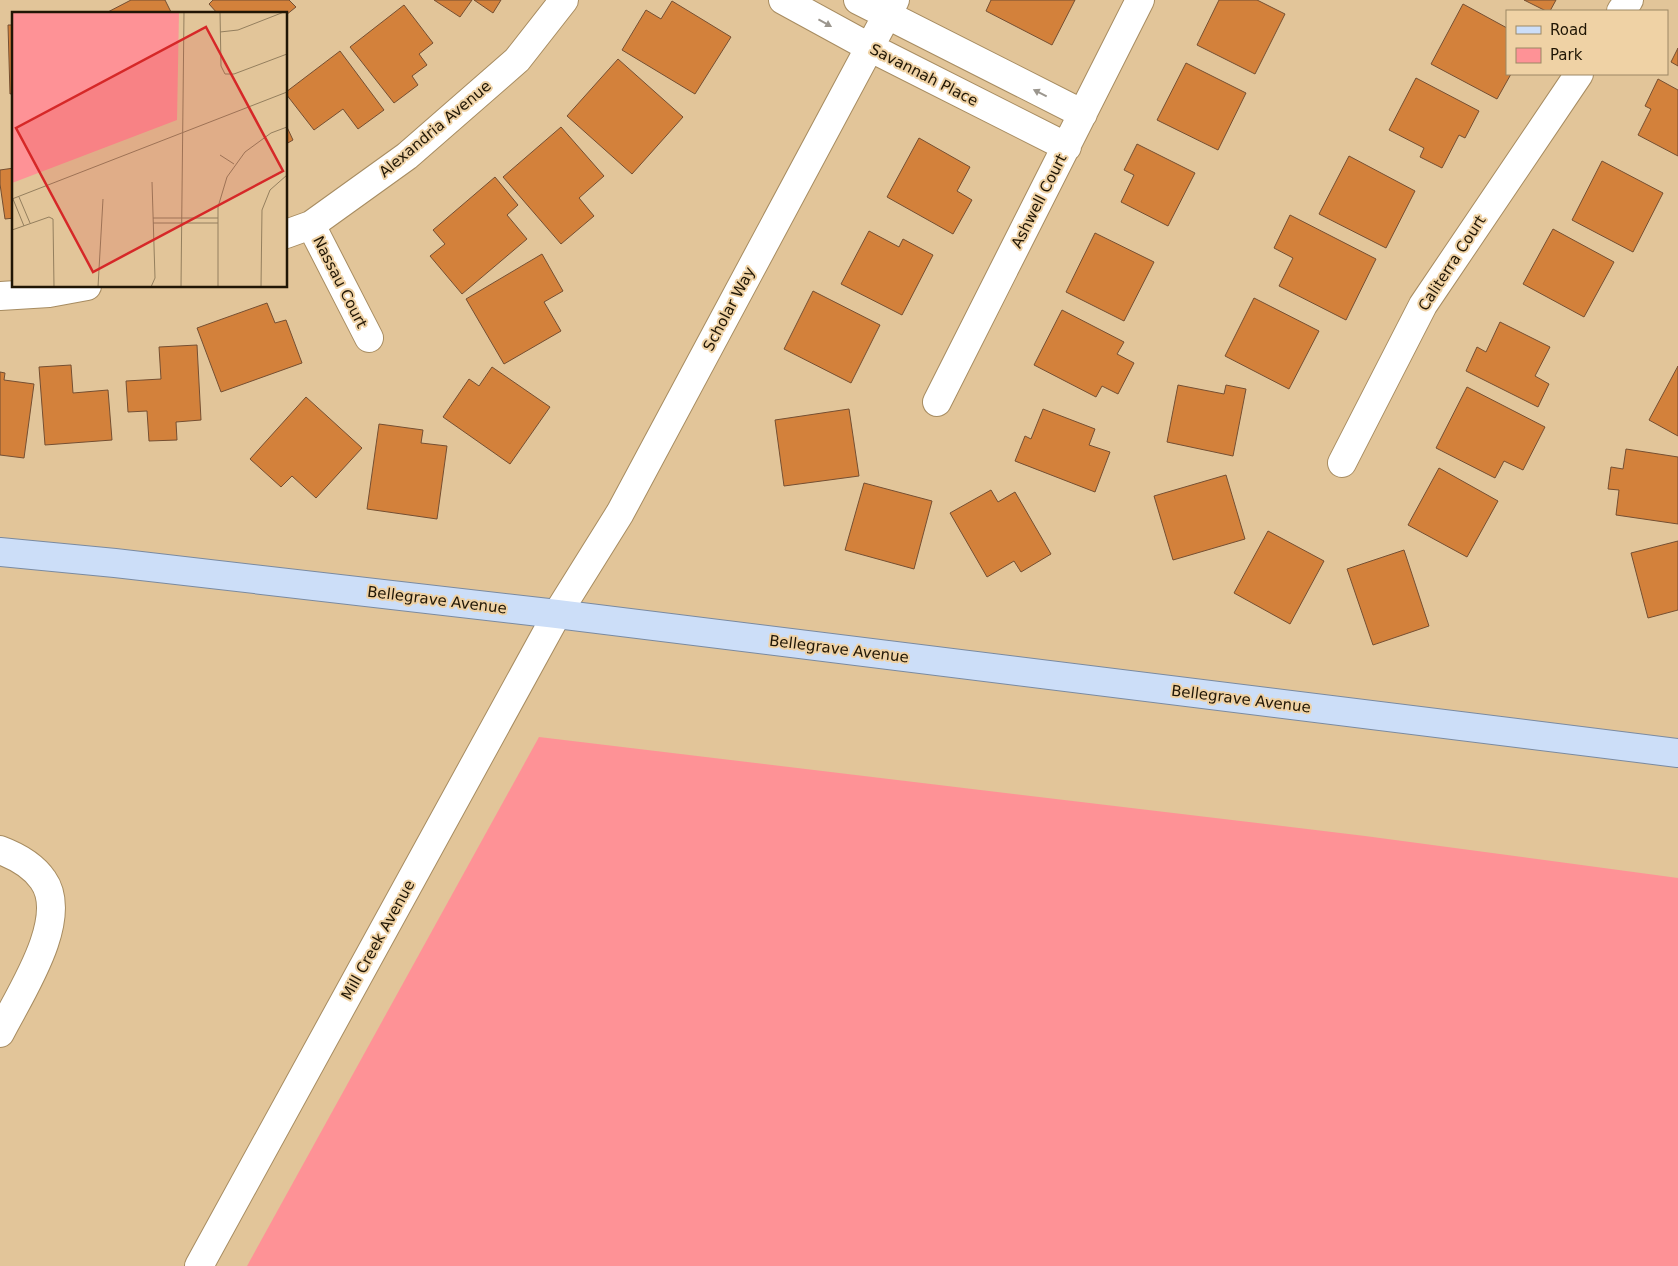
<svg xmlns="http://www.w3.org/2000/svg" width="1678" height="1266" font-family="'DejaVu Sans',sans-serif">
<style>
.green{fill:#fe9296}
.building{fill:#d3813b;stroke:#754f32}
.lines{fill:none;stroke-linecap:round;stroke-linejoin:round}
.minor-casing{stroke:#a78c61;stroke-width:30}
.major-casing{stroke:#7a8aa0;stroke-width:30}
.minor{stroke:#fff;stroke-width:28}
.major{stroke:#ccdef8;stroke-width:28}
.oneway{fill:#9b968e}
.labels{text-anchor:middle;dominant-baseline:central;stroke-width:4;stroke-linejoin:round;paint-order:stroke}
.street-label{font-size:15px;fill:#201605;stroke:#efd2a5}
.inset-road{fill:none;stroke:#947f5e;stroke-width:1}
.view{fill:#d62828;fill-opacity:0.15;stroke:#d62828;stroke-width:2.5}
.inset-edge{fill:none;stroke:#201605;stroke-width:2.5}
</style>
<rect width="100%" height="100%" fill="#e2c599"/>
<path class="green" d="M539,737l826,99 313,42v388h-1431z"/>
<path class="building" d="M131,0h34l7,14h-68z
M213,0h76l7,7 -10,8v-1h-68l-9,-10z
M434,0h38l-12,17z
M474,0h27l-8,13z
M991,0h84l-23,45 -66,-34z
M1219,0h38l28,14 -30,60 -58,-29z
M1524,0h32l-6,11h-4z
M672,1l59,36 -36,57 -73,-44 24,-40 15,9z
M1463,4l44,24v46h4l-14,25 -66,-35z
M404,5l29,38 -14,11 8,11 -15,11 6,9 -24,18 -44,-56z
M8,25h6v68l-4,1z
M1678,48v18l-7,-4z
M340,51l44,59 -26,19 -15,-20 -29,21 -28,-36v-2z
M618,59l65,58 -51,57 -65,-58z
M1186,63l60,30 -28,57 -61,-30z
M1416,78l63,33 -14,27 -6,-3 -17,33 -22,-11 4,-9 -35,-18z
M1658,79l20,11v66l-40,-21 13,-26 -6,-3z
M286,125l7,15 -7,4z
M561,127l43,49 -25,22 15,18 -33,28 -58,-67z
M919,138l51,29 -13,24 15,9 -19,34 -66,-37z
M1137,144l58,29 -27,53 -47,-24 13,-27 -10,-5z
M1349,156l66,35 -29,57 -67,-34z
M1602,161l61,32 -30,59 -61,-32z
M14,168v50l-9,1 -5,-35v-14z
M495,177l23,28 -11,10 20,24 -65,55 -32,-38 15,-12 -12,-14z
M1290,215l86,44 -30,61 -67,-34 14,-28 -19,-10z
M1553,229l61,33 -30,55 -61,-33z
M869,231l30,16 4,-8 30,16 -31,60 -61,-31z
M1095,233l59,29 -30,59 -58,-29z
M542,254l21,37 -19,11 17,29 -57,33 -38,-65z
M813,291l67,34 -29,58 -67,-34z
M1254,298l65,33 -30,58 -64,-33z
M267,303l8,20 11,-3 16,43 -81,29 -24,-64z
M1062,310l62,32 -7,12 17,9 -16,31 -16,-8 -6,11 -62,-32z
M1500,322l50,25 -15,29 14,8 -11,23 -72,-36 11,-24 9,5z
M197,345l4,75 -25,2 1,18 -28,1 -2,-30 -19,1 -2,-31 35,-2 -2,-32z
M71,365l2,28 35,-3 4,50 -67,5 -6,-78z
M1678,366v70l-29,-16z
M492,367l58,40 -40,57 -67,-47 26,-38 10,7z
M0,372l5,1 -1,7 30,4 -10,74 -24,-3z
M1178,385l46,9 2,-9 20,4 -13,67 -66,-14z
M1467,387l78,40 -22,43 -19,-9 -9,17 -59,-30z
M306,397l56,51 -46,50 -24,-22 -11,11 -31,-28z
M849,409l10,67 -75,10 -9,-66z
M1043,409l52,20 -6,16 21,7 -15,40 -80,-31 10,-25 6,3z
M379,424l44,6 -2,13 26,3 -10,73 -70,-10z
M1626,449l52,8v67l-62,-9 3,-25 -11,-1 3,-22 12,2z
M1439,468l59,33 -31,56 -59,-32z
M1226,475l19,64 -72,21 -19,-64z
M864,483l68,18 -18,68 -69,-19z
M991,490l7,12 17,-10 36,62 -30,18 -7,-11 -27,16 -37,-64z
M1268,531l56,30 -34,63 -56,-31z
M1678,541v69l-30,8 -17,-65z
M1404,550l25,76 -56,19 -26,-76z"/>
<g class="lines">
<defs>
<path id="minor" d="M783,0l86,47 198,100
M858,0l225,114
M1621,11l8,-11
M311,225l58,113
M286,234l25,-9 96,-69 110,-96 47,-60
M0,296l49,-3 38,-7
M937,402l203,-402
M1342,463l81,-158 156,-231
M0,850c16,6 33,15 43,30 28,39 -25,117 -43,153
M199,1266l358,-652 63,-101 275,-513"/>
<path id="major" d="M0,552l115,11 442,51 1121,139"/>
</defs>
<use href="#minor" class="minor-casing"/>
<use href="#major" class="major-casing"/>
<use href="#minor" class="minor"/>
<use href="#major" class="major"/>
</g>
<defs><path id="oneway-solid" d="M-6-.8H1V-3.2L6.5 0L1 3.2V.8H-6Z" transform="scale(1.25)"/></defs>
<g class="oneway">
<use href="#oneway-solid" transform="translate(825 23) rotate(29)"/>
<use href="#oneway-solid" transform="translate(1040 93) rotate(-153)"/>
</g>
<g class="labels">
<g class="street-label">
<text transform="translate(924 75) rotate(27)">Savannah Place</text>
<text transform="translate(435 129) rotate(-40)">Alexandria Avenue</text>
<text transform="translate(1039 201) rotate(-63)">Ashwell Court</text>
<text transform="translate(1452 263) rotate(-57)">Caliterra Court</text>
<text transform="translate(340 282) rotate(63)">Nassau Court</text>
<text transform="translate(729 309) rotate(-62)">Scholar Way</text>
<text transform="translate(437 600) rotate(7)">Bellegrave Avenue</text>
<text transform="translate(839 649) rotate(7)">Bellegrave Avenue</text>
<text transform="translate(1241 699) rotate(7)">Bellegrave Avenue</text>
<text transform="translate(378 940) rotate(-61)">Mill Creek Avenue</text>
</g>
</g>
<g transform="translate(12 12)">
<rect width="275" height="275" fill="#e2c599"/>
<path d="M0,0h167l-2,108 -165,63z" fill="#fe9296"/>
<path class="inset-road" d="M208,0l1,54 4,8h9l53,-20M208,20l18,-2 46,-18M208,143l14,9M7,185l11,26M0,187l275,-107M1,187l11,27M141,206h65M141,211h65M0,218l37,-13 4,2 1,68M86,275l5,-88M139,275l4,-9 -3,-96M169,275l3,-275M206,275v-80l9,-30 18,-25 26,-19 16,-6M249,275l1,-77 8,-20 17,-15"/>
<path class="view" d="M194,15l77,144 -190,101 -77,-144z"/>
<rect width="275" height="275" class="inset-edge"/>
</g>
<rect x="1506" y="10" width="162" height="65" fill="#efd2a5" stroke="#9c8765"/>
<rect x="1516" y="26" width="25" height="8" fill="#ccdef8" stroke="#9c8765"/>
<text x="1550" y="35" font-size="15" fill="#201605">Road</text>
<rect x="1516" y="48" width="25" height="15" fill="#fe9296" stroke="#9c8765"/>
<text x="1550" y="60" font-size="15" fill="#201605">Park</text>
</svg>
